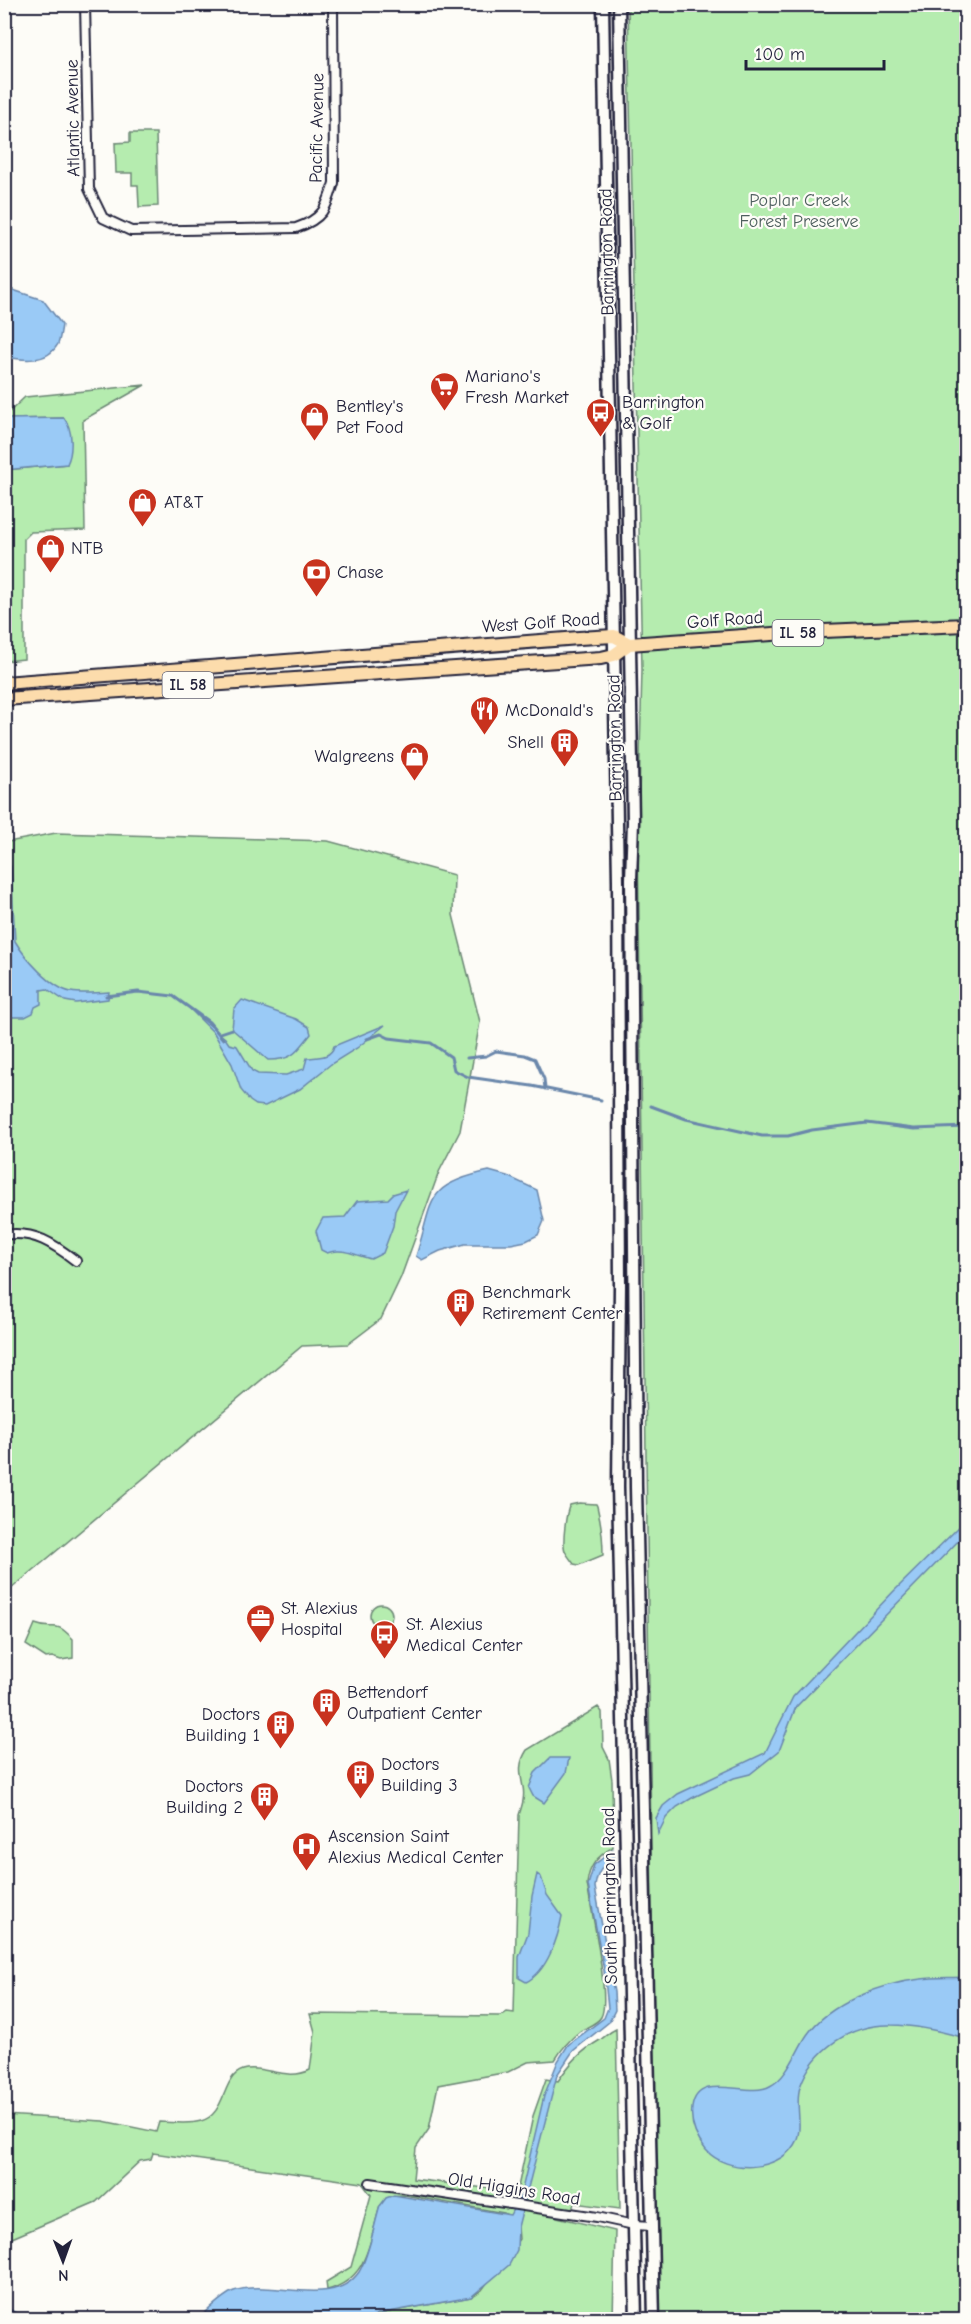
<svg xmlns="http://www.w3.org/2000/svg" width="971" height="2324" font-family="'Comic Neue',sans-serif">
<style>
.green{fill:#b5ecaf;stroke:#6c8775;stroke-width:1.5}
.water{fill:#9acaf6;stroke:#6a87ab;stroke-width:1.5}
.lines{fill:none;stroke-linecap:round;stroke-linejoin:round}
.stream{stroke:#6a87ab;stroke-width:3}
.minor-casing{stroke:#22223b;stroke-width:12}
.secondary-casing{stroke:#22223b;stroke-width:15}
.primary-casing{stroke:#22223b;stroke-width:16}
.minor{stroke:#fdfcf7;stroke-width:8}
.secondary{stroke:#fdfcf7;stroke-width:10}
.primary{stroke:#fcdcac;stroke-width:12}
.labels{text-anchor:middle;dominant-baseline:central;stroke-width:4.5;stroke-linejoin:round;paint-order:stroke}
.shield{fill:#fdfcf7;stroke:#646373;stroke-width:1.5}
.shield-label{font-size:16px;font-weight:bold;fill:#22223b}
.street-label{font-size:18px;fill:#22223b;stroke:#fdfcf7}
.park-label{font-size:18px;fill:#4e5f5e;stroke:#fdfcf7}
.poi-label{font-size:18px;fill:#22223b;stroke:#fdfcf7;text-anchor:start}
</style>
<rect width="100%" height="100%" fill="#fdfcf7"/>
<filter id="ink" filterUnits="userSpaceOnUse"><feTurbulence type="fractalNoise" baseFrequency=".0167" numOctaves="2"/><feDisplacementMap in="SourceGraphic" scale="12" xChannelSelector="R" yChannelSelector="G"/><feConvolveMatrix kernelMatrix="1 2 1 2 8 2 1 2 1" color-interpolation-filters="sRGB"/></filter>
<g filter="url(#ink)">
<path class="green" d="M628,5h338v2314h-306l-4,-92 -18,-1388 4,-170z
M130,133h26l2,73 -19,1 -1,-22h-6v-12h-16l-1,-30 15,-1z
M145,385l-62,35 2,110 -54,2 -7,7v120l-19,2v-191l62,-6 -3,-46 -59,1v-3l20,-19z
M56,833l272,8 126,34 -1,40 27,107 -20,109 -21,41 -38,105 -20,42 -33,25 -46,2 -297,248 -1,-755 4,3z
M579,1503l17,1 1,2c4,16 6,32 6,49l-24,10 -5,-1c-3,-4 -7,-9 -9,-13 -3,-8 1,-40 5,-46z
M370 1615a11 11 0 1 1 22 0a11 11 0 1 1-22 0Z
M35,1624c21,8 18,-6 38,15v19l-12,2 -9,-3 -6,1 -20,-13z
M598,1707l4,5 1,35 6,12 3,21 1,67c-16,10 -24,18 -26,37 4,24 24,116 14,133 -4,7 -15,10 -22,15 -10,8 -18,18 -24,28l-27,2 -20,10 -70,13 -9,44 -13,19 -3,31 104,13 16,-76 13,-37 12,2c12,-18 23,-30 42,-41 6,-4 9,-8 16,-11l4,180 -46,-6 -2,7 -11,-2 -4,9 58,14 -2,88h-244l9,-5 93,-17 11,-7 37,-51 -1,-12 -3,-7 -11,-7 -100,-18c-11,0 -17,2 -24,11 -11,36 -11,73 -53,84l-1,-8 25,-15 20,-72 -9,-12 -209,-30 -2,6 -11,2 -44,41 -91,39 -1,-126 99,6 53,11 3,-10c13,0 29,3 42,-1 26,-7 20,-44 42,-51 19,-6 44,12 67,0l5,-38 -5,-18 191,2 6,-4 7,1 5,-198c3,-9 6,-18 4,-28 -3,-15 -5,-23 4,-37z"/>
<path class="water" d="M4,287l39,13 19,25c-1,6 -2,14 -4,19 -11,20 -36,16 -53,13z
M64,418c9,11 9,34 3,46l-62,6v-51z
M4,850l7,17 4,74c10,17 36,47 56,51 11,2 25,1 38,0l-1,7 -32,4 -11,-2 -18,-12 -6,1v14l-6,3 -2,6 -8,4h-20z
M242,1000l54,19 13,8 2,7c-15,19 -18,26 -43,26l-36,-31 2,-20z
M190,1009l35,29 4,6 8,2 15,25 6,3 28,1 18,-6 3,-11c11,-1 24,0 27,-12l51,-21 -28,23 -26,16 -31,25 -35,17 -9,-1 -6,-4 -9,-11 -9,-26 -18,-31z
M489,1171l18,5 30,14 7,31 -6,14 -12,6 -15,3h-46l-25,7 -18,9 -6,-4c18,-55 7,-71 73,-85z
M406,1190l-11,21 -2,15 -10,27 -12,6c-15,-3 -28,-12 -44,-6l-6,-3 -5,-19 7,-13 22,-1 12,-16 31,-2 5,-5z
M966,1520v13l-170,174 -17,44 -29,23 -16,4 -42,20 -15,9 -11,11 -8,16 -2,-16 7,-12 15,-12 87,-41 28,-56 100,-105z
M550,1758h19l-3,15 -22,30 -11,-7 -4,-8 6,-15z
M613,1850l1,8c-12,8 -17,14 -19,29l19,105 1,18 -6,12 -36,29 -16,24 -39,152 -1,23 -8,15 -38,32 -93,17 -10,5 -171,1c11,-9 24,-24 37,-29 36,-13 99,19 125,-19 10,-16 15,-47 21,-66l6,-8 8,-3 116,20 11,-21 23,-98 14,-35 10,-16 36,-27 4,-10 -4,-38 -16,-85 6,-20z
M537,1874l4,3 6,18 15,21c-4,22 -15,56 -36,66l-7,-4v-21l9,-24 4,-37z
M966,1977v61c-24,-6 -50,-13 -75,-13 -40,-1 -78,24 -91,62 -6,19 5,41 -6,58 -17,27 -67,29 -88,5 -10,-12 -16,-26 -14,-42 5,-39 56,-9 78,-22 18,-9 26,-35 37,-51 22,-32 76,-52 114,-56 15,-2 30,-1 45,-2z"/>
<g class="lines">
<path class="stream" d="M106,996l32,-4 35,4 36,26 14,17
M220,1033l12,-4
M367,1039l14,-5 8,4 42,5 20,14 3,13 14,7 64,9 69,14
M467,1058l19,-2 10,-5 29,4 10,4 9,20 1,10
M651,1106l35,13 76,17h26l24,-6 55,-7 47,6 52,-2
M4,2307l23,13"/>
<defs>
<path id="minor" d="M85,4l4,185 14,29 28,13 165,-3c27,-9 30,-19 38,-45l-1,-179
M4,1235c30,-5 50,9 72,26
M370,2183l227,34 37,8 18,1"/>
<path id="secondary" d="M603,4l15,877 2,405 -2,200 18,834
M619,4l14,818 -2,57 5,608 18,833"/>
<path id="primary" d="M629,644l171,-12 166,-7
M4,683l575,-45 35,-2 15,8
M4,699l597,-41 13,-3 15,-11"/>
</defs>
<use href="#minor" class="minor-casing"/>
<use href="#secondary" class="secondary-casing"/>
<use href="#primary" class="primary-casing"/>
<use href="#minor" class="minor"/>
<use href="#secondary" class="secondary"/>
<use href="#primary" class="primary"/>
</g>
</g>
<defs>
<symbol id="supermarket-pin" viewBox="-11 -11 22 30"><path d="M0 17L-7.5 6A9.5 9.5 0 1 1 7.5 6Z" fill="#c8321e" stroke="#fdfcf7"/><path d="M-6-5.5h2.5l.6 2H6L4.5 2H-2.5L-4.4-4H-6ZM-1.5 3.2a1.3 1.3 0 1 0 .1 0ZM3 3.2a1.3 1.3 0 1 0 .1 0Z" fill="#fff"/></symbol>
<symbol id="bus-pin" viewBox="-11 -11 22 30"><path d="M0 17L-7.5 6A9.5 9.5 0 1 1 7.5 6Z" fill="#c8321e" stroke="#fdfcf7"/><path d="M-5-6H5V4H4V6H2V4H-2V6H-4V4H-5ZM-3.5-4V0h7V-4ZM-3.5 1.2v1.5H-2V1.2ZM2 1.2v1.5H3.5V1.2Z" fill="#fff"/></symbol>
<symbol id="shop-pin" viewBox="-11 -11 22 30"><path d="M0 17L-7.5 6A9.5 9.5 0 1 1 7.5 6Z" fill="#c8321e" stroke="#fdfcf7"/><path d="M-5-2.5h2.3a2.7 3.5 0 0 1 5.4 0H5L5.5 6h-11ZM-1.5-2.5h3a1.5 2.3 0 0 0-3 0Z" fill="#fff"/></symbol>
<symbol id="bank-pin" viewBox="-11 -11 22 30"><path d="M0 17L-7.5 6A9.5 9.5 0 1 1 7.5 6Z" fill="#c8321e" stroke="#fdfcf7"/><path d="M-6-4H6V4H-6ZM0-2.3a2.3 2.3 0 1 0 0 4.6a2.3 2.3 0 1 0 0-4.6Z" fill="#fff"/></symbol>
<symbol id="restaurant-pin" viewBox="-11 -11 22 30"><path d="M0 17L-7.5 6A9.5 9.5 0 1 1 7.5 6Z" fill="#c8321e" stroke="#fdfcf7"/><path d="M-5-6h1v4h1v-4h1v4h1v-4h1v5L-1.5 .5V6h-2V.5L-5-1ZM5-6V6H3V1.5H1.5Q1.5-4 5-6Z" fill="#fff"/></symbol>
<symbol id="building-pin" viewBox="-11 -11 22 30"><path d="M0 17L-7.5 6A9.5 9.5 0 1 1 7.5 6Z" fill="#c8321e" stroke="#fdfcf7"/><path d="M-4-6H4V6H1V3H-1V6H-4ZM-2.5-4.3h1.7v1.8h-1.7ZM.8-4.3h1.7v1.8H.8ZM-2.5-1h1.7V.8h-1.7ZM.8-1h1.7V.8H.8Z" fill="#fff"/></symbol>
<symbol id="office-pin" viewBox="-11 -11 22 30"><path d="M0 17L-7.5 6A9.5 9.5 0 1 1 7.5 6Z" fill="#c8321e" stroke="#fdfcf7"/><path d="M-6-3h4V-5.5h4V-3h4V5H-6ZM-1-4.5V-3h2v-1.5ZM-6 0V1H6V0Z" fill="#fff"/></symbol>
<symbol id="hospital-pin" viewBox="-11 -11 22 30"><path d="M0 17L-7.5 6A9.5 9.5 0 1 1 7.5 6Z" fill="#c8321e" stroke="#fdfcf7"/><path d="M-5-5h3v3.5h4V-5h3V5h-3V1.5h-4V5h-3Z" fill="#fff"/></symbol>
</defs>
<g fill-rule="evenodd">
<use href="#supermarket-pin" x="428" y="370" width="33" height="45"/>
<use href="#bus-pin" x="584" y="396" width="33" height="45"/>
<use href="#shop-pin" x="298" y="400" width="33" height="45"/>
<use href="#shop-pin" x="126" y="486" width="33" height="45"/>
<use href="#shop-pin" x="34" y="532" width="33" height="45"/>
<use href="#bank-pin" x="300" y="556" width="33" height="45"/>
<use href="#restaurant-pin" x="468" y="694" width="33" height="45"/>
<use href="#building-pin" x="548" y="726" width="33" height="45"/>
<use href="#shop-pin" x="398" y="740" width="33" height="45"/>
<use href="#building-pin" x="444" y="1286" width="33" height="45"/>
<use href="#office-pin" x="244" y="1602" width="33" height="45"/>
<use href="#bus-pin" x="368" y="1618" width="33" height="45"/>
<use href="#building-pin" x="310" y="1686" width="33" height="45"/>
<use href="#building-pin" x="264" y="1708" width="33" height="45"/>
<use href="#building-pin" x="344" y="1758" width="33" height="45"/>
<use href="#building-pin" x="248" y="1780" width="33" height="45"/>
<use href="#hospital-pin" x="290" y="1830" width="33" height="45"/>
</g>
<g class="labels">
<g class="shield">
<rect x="772.5" y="620" width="51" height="26" rx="4.5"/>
<rect x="162.5" y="672" width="51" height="26" rx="4.5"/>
</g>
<g class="shield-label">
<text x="798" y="633">IL 58</text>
<text x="188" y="685">IL 58</text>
</g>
<g class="street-label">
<text transform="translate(73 118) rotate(-91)">Atlantic Avenue</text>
<text transform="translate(317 128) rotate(-89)">Pacific Avenue</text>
<text transform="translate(607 252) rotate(-91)">Barrington Road</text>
<text transform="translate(725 620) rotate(-4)">Golf Road</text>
<text transform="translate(541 623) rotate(-4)">West Golf Road</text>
<text transform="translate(615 738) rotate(-91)">Barrington Road</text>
<text transform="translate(610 1896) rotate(-91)">South Barrington Road</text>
<text transform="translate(514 2189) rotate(9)">Old Higgins Road</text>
</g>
<g class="park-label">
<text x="799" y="200">Poplar Creek<tspan x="799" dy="21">Forest Preserve</tspan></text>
</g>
<g class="poi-label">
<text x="465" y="376">Mariano's<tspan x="465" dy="21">Fresh Market</tspan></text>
<text x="622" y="402">Barrington<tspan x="622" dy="21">&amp; Golf</tspan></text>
<text x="336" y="406">Bentley's<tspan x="336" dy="21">Pet Food</tspan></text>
<text x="164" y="502">AT&amp;T</text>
<text x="71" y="548">NTB</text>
<text x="337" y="572">Chase</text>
<text x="505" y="710">McDonald's</text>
<text x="544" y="742" text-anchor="end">Shell</text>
<text x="394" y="756" text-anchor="end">Walgreens</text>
<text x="482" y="1292">Benchmark<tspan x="482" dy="21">Retirement Center</tspan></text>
<text x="281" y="1608">St. Alexius<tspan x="281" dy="21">Hospital</tspan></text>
<text x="406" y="1624">St. Alexius<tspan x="406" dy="21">Medical Center</tspan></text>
<text x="347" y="1692">Bettendorf<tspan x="347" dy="21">Outpatient Center</tspan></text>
<text x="260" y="1714" text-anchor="end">Doctors<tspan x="260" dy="21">Building 1</tspan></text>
<text x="381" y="1764">Doctors<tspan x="381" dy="21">Building 3</tspan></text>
<text x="243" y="1786" text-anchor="end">Doctors<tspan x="243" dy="21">Building 2</tspan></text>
<text x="328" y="1836">Ascension Saint<tspan x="328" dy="21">Alexius Medical Center</tspan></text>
</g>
</g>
<rect width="971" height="2324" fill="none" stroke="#fdfcf7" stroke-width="24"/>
<rect x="12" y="12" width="947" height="2300" fill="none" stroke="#22223b" stroke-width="2" filter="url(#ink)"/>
<g transform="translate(63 2261) rotate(179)" stroke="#fdfcf7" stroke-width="4.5" paint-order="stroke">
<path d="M0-4.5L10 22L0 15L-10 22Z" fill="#22223b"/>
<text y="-9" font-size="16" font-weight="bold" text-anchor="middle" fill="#22223b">N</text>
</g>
<path d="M746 60v9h138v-9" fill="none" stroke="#22223b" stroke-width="3"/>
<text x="755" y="60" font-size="18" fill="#22223b" stroke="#fdfcf7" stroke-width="4.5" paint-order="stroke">100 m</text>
</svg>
